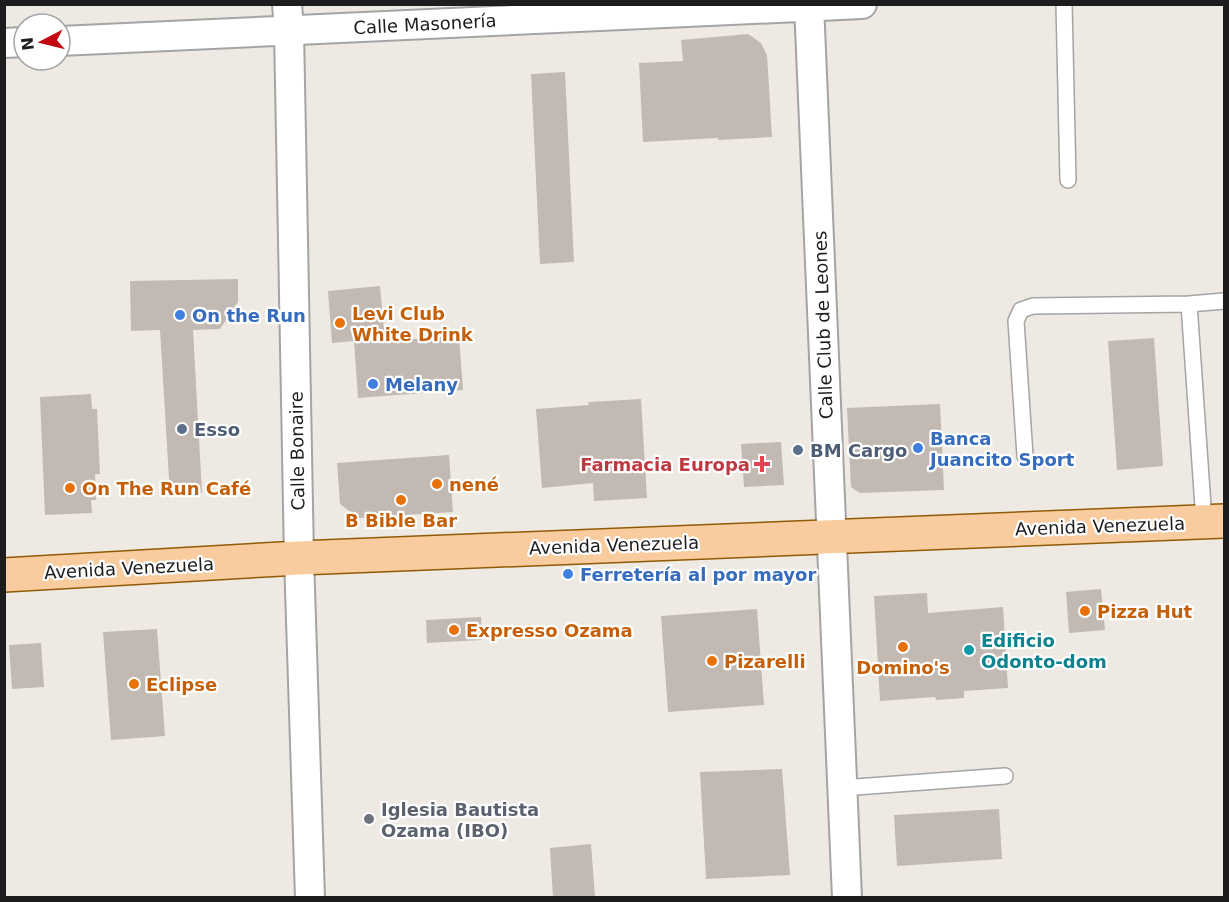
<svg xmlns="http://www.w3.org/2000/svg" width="1229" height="902" font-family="'DejaVu Sans',sans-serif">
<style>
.building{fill:#c2b9b3}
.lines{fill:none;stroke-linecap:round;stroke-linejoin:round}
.lane-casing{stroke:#a4a4a4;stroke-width:18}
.street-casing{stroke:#a4a4a4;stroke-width:32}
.primary-casing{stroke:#915b06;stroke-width:36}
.lane{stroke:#fff;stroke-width:15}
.street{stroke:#fff;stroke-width:28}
.primary{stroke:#f8cc9e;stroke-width:33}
.shop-dot{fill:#3f7fe0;stroke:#fff;stroke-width:2}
.food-dot{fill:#e8710a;stroke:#fff;stroke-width:2}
.service-dot{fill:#5c6f8a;stroke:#fff;stroke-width:2}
.health-dot{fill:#e0444e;stroke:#fff;stroke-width:2}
.culture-dot{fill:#0f9aa8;stroke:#fff;stroke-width:2}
.worship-dot{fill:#6b7280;stroke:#fff;stroke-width:2}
.labels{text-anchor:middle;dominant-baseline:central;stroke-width:4.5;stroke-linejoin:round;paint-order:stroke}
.street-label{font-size:18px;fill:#1d1d1d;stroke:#fff}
.food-label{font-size:18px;font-weight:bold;fill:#c56008;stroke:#fff;text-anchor:start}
.shop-label{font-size:18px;font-weight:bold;fill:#366cbe;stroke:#fff;text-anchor:start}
.service-label{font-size:18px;font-weight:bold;fill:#4e5e75;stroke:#fff;text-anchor:start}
.health-label{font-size:18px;font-weight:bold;fill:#be3a42;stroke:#fff;text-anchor:end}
.culture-label{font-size:18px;font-weight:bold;fill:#0d838f;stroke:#fff;text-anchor:start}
.worship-label{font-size:18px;font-weight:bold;fill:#5b616d;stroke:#fff;text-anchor:start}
</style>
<rect width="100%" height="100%" fill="#eeeae3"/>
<path class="building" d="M748,34l13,9 6,12 5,82 -54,3v-2l-75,4 -4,-79 44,-2 -2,-21z
M565,72l9,190 -34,2 -9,-190z
M238,279v23l-18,27 -27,1 9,163 -32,2 -10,-165 -29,1 -1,-50z
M380,286l5,55 74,-5 4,54 -105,8 -4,-57 -22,2 -4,-52z
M1154,338l9,128 -46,4 -9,-129z
M91,394l1,15h5l3,65h-5l1,26h-5l1,13 -47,2 -5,-118z
M641,399l6,99 -53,3 -1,-18 -51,5 -6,-79 53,-4 -1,-3z
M940,404l4,86 -84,3 -9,-6 -4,-79z
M781,442l3,43 -40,2 -3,-43z
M449,455l4,57 -94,6 -19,-14 -3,-41z
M1101,589l4,41 -36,3 -3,-41z
M927,593l1,20 75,-6 5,81 -44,3v7l-28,2 -1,-3 -55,4 -6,-105z
M757,609l7,96 -96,7 -7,-96z
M481,617l1,23 -55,3 -1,-23z
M157,629l8,107 -54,4 -8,-108z
M41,643l3,44 -32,2 -3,-44z
M782,769l8,106 -84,4 -6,-107z
M999,809l3,50 -105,7 -3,-51z
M591,844l4,53h-42l-3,-49z"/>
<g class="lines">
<defs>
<path id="lane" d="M1064,4l4,176
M1025,456l-9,-135 5,-11 12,-4 156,-2
M1204,521l-15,-217 35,-3
M842,788l163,-12"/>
<path id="street" d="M287,4l2,26 10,528 11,340
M809,4l38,894
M60,41l802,-37
M4,43l20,-1"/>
<path id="primary" d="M4,575l295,-17 925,-37"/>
</defs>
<use href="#lane" class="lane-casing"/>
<use href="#street" class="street-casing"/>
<use href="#primary" class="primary-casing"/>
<use href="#lane" class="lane"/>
<use href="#street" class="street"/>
<use href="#primary" class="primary"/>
</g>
<g class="shop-dot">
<circle cx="180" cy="315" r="6"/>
<circle cx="373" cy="384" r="6"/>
<circle cx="918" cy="448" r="6"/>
<circle cx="568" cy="574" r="6"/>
</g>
<g class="food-dot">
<circle cx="340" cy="323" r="6"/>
<circle cx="437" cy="484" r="6"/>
<circle cx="70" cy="488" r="6"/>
<circle cx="401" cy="500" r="6"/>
<circle cx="1085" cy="611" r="6"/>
<circle cx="454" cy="630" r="6"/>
<circle cx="903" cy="647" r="6"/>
<circle cx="712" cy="661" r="6"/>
<circle cx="134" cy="684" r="6"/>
</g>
<g class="service-dot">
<circle cx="182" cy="429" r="6"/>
<circle cx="798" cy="450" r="6"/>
</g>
<path class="health-dot" d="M759 455h6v6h6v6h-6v6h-6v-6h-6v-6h6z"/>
<circle class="culture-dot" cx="969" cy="650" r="6"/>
<circle class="worship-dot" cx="369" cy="819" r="6"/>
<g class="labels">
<g class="street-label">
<text transform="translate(425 24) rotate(-3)">Calle Masonería</text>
<text transform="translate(823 325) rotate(-92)">Calle Club de Leones</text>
<text transform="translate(297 451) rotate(-91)">Calle Bonaire</text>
<text transform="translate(1100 526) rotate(-2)">Avenida Venezuela</text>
<text transform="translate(614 545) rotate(-2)">Avenida Venezuela</text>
<text transform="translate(129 568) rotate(-3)">Avenida Venezuela</text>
</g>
<g class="food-label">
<text x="352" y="313">Levi Club<tspan x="352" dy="21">White Drink</tspan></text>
<text x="449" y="484">nené</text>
<text x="82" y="488">On The Run Café</text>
<text x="401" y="520" text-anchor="middle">B Bible Bar</text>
<text x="1097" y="611">Pizza Hut</text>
<text x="466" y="630">Expresso Ozama</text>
<text x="724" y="661">Pizarelli</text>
<text x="903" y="667" text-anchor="middle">Domino's</text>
<text x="146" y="684">Eclipse</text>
</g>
<g class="shop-label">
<text x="192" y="315">On the Run</text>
<text x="385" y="384">Melany</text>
<text x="930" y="438">Banca<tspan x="930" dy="21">Juancito Sport</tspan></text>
<text x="580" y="574">Ferretería al por mayor</text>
</g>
<g class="service-label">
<text x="194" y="429">Esso</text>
<text x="810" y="450">BM Cargo</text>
</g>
<g class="health-label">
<text x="750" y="464">Farmacia Europa</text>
</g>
<g class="culture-label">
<text x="981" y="640">Edificio<tspan x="981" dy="21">Odonto-dom</tspan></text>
</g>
<g class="worship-label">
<text x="381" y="809">Iglesia Bautista<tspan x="381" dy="21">Ozama (IBO)</tspan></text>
</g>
</g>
<rect width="1229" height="902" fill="none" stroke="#1d1d1d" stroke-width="12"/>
<g transform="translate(42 42) rotate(263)"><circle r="28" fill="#ffffff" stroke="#a5a5a5" stroke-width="1.5"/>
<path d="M0-4.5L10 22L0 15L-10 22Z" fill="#c30812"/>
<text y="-9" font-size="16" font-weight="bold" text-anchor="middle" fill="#1d1d1d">N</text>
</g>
</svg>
